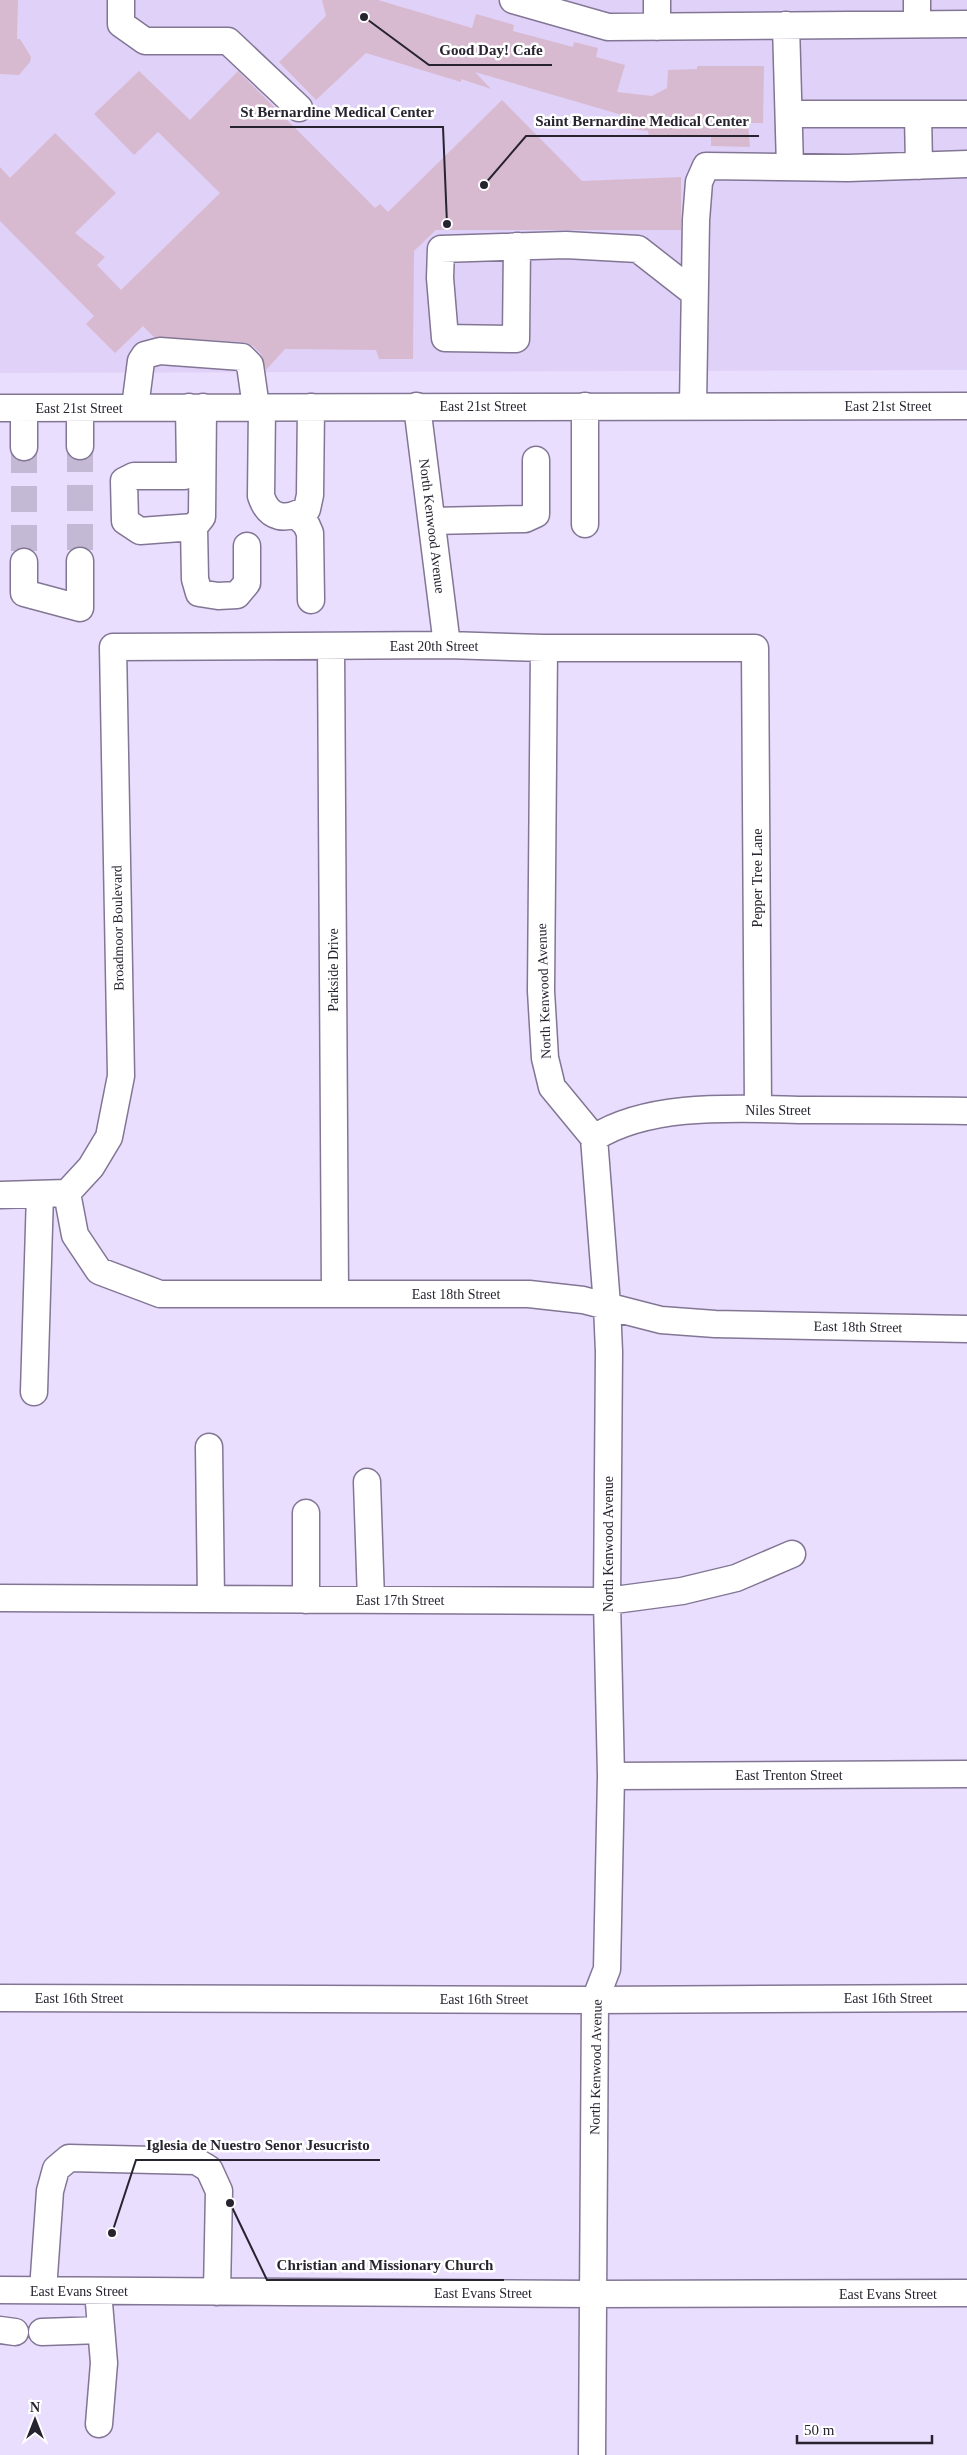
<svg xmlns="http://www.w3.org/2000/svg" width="967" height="2455" font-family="Georgia,serif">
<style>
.built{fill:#e0d1f9}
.building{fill:#d8bad0}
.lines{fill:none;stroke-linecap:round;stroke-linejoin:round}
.minor-tunnel{stroke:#c3b9d5;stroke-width:26;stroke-dasharray:26 13;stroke-linecap:butt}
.minor-casing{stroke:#827694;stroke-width:29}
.minor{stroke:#fff;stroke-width:26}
.labels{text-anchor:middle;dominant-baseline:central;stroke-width:5;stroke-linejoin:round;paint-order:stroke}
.street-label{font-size:14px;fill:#27232f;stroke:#fff}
.leader{fill:none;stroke:#27232f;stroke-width:2}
.callout-dot{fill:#27232f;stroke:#fff;stroke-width:2}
.callout-label{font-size:15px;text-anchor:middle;font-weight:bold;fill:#27232f;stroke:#fff;stroke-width:5;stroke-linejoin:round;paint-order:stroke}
</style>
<rect width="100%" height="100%" fill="#eadeff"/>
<path class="built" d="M0,0h967v370l-967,3z"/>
<path class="building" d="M0,0h18l-1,39h3l11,18 -1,5 -11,13 -19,-1z
M322,0h56l94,28 4,-14 38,11 -1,6 60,16 1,-5 24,6 -2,9 29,8 -8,27 35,4 15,-8 1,-18 29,-1v-3h67l-1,57h-15l2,24 -39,-1v-9h-62l-1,-6 -28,-3 2,-13 -147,-43 16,17 -30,-10v3l-95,-29 -50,47 -37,-38 47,-46z
M139,71l51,49 48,-49 137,137 5,-4 8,8 114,-112 80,81 99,-4v53h-245l-22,21 -1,108h-34l-3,-9 -91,-1 -19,21 -5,-16 -8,-8 -9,-4 -90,-5 -11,-11 -28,27 -29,-29 8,-8 -94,-95v-54l10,11 45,-45 61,60 -41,40 30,24 -8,8 24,25 99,-97 -62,-61 -24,23 -40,-41z"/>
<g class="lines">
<path class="minor-tunnel" d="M80,446v115
M24,447v115"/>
<defs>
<path id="minor" d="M121,0v24l24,17h83l71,67
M513,0l95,27 359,-3
M917,24v-24
M786,25l4,142
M657,27v-27
M789,114h178
M918,114l1,52
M517,246l-1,93 -71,-1 -5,-60 1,-29 125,-4 72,4 55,43
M417,406l30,239
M585,406v118
M693,406l3,-186 3,-38 7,-16 142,2 119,-4
M135,407l6,-46 4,-6 15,-4 82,6 8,8 6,42
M189,407l1,61 -6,8h-50l-10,5 1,40 15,10 54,-4 8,-10 1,-110
M262,407l-1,89c8,24 25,25 46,13l3,-14 1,-88
M0,408l967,-2
M24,408v39
M80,408v38
M296,515l10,9 4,9 1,67
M432,521l93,-2 11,-5v-54
M194,527l1,52 4,14 19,3 19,-1 10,-12v-37
M24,562v31l56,15v-47
M331,647l4,646
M544,648l-3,343 4,67 7,29 42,51 13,167 2,47 -2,249 4,175 -4,193 -12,31 -3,455
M594,1138c58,-37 149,-29 216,-28 53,0 105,0 157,1
M67,1193l24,-26 18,-30 12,-61 -8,-429 334,-2 97,3h211l3,461
M0,1195l67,-2 8,42 24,36 61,23h369l54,6 78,20 54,4 252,5
M34,1392l6,-198
M209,1447l2,152
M367,1482l4,118
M306,1513v87
M0,1598l607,3 75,-10 54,-13 56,-24
M611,1776l356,-2
M0,1998l595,2 372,-2
M0,2290l593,4 374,-1
M43,2290l7,-99 6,-22 13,-11 127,3 13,8 10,22 -2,101
M98,2291l6,72 -5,61
M0,2330l15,2
M42,2332l59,-2"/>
</defs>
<use href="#minor" class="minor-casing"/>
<use href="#minor" class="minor"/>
</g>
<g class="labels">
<g class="street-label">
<text x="483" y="406">East 21st Street</text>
<text x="888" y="406">East 21st Street</text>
<text x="79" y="408">East 21st Street</text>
<text transform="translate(432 526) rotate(83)">North Kenwood Avenue</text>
<text x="434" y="646">East 20th Street</text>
<text transform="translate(757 878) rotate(-90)">Pepper Tree Lane</text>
<text transform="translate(118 928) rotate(-91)">Broadmoor Boulevard</text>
<text transform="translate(333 970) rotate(-90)">Parkside Drive</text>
<text transform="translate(544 991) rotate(-92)">North Kenwood Avenue</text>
<text x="778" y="1110">Niles Street</text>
<text x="456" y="1294">East 18th Street</text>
<text transform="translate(858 1327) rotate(1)">East 18th Street</text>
<text transform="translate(608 1544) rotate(-90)">North Kenwood Avenue</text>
<text x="400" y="1600">East 17th Street</text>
<text x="789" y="1775">East Trenton Street</text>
<text x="79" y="1998">East 16th Street</text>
<text x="888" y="1998">East 16th Street</text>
<text x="484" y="1999">East 16th Street</text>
<text transform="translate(596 2067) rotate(-89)">North Kenwood Avenue</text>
<text x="79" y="2291">East Evans Street</text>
<text x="483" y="2293">East Evans Street</text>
<text x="888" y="2294">East Evans Street</text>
</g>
</g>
<path class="leader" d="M364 17L429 65H552M447 224L443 127H230M484 185L526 136H759M112 2233L136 2160H380M230 2203L267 2280H504"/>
<g class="callout-dot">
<circle cx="364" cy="17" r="5"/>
<circle cx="447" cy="224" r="5"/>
<circle cx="484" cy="185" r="5"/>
<circle cx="112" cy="2233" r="5"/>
<circle cx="230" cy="2203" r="5"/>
</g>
<g class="callout-label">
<text x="491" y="55">Good Day! Cafe</text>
<text x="337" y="117">St Bernardine Medical Center</text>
<text x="642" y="126">Saint Bernardine Medical Center</text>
<text x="258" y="2150">Iglesia de Nuestro Senor Jesucristo</text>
<text x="385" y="2270">Christian and Missionary Church</text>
</g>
<g transform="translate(35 2420)" stroke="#ffffff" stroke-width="4" paint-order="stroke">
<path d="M0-4L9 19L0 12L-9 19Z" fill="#27232f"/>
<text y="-8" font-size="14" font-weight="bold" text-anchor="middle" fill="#27232f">N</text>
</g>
<path d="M797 2435v8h135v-8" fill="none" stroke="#27232f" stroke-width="2.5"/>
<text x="804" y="2435" font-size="15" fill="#27232f" stroke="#ffffff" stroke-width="4" paint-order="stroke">50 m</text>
</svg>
